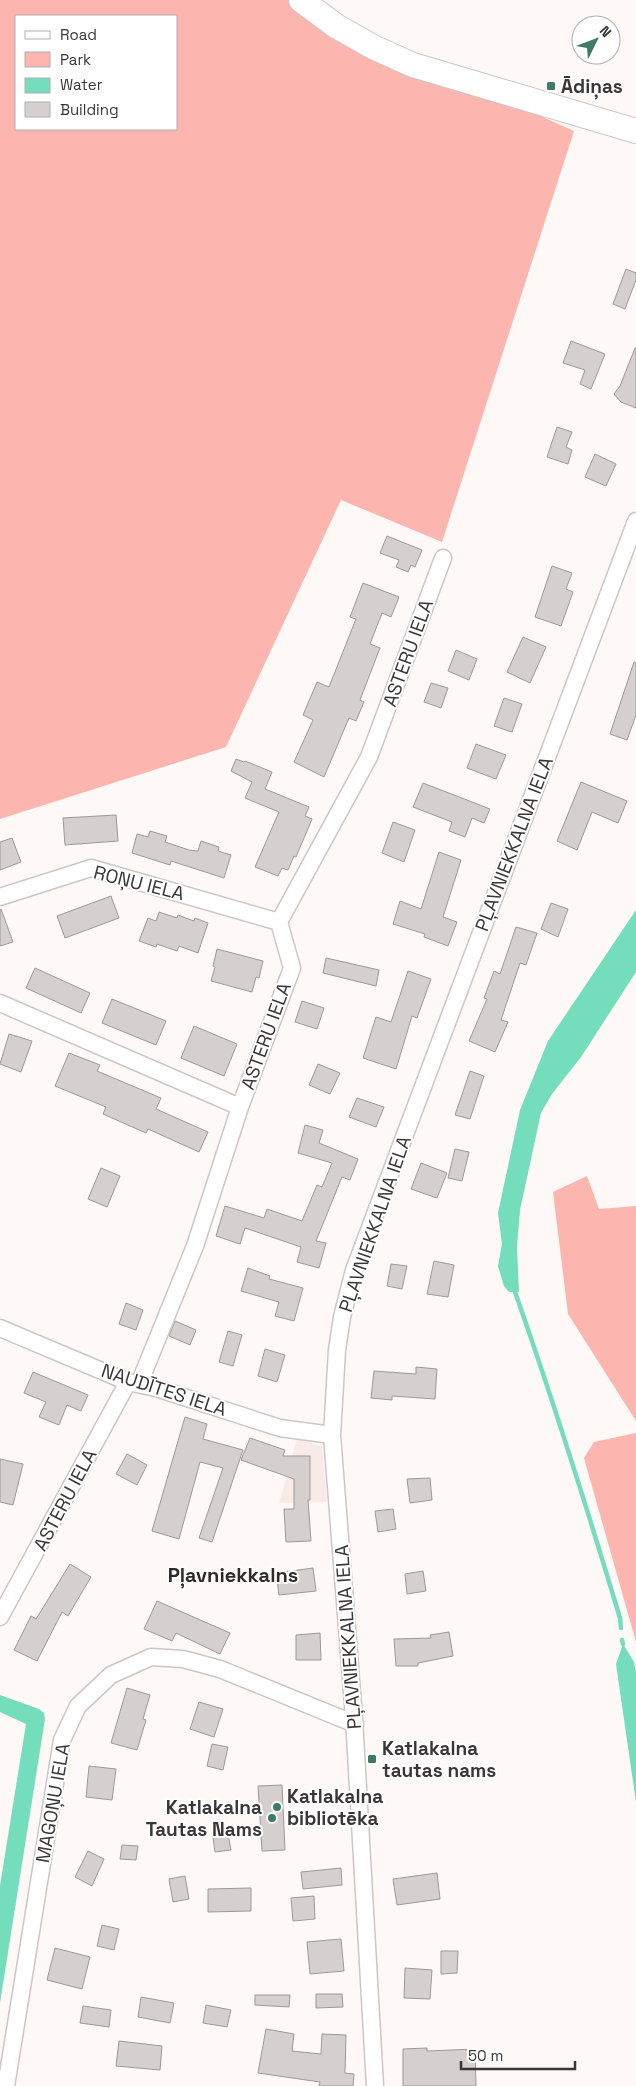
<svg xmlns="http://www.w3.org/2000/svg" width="636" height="2086" font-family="'Space Grotesk',sans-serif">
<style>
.built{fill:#f9eae8}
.green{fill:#fcb6af;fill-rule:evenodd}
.water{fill:#74ddbc}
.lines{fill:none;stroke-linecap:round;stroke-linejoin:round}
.stream{stroke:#74ddbc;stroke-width:4.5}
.building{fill:#d5cfce;stroke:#9e9999}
.street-casing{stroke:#ccc6c5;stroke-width:19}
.secondary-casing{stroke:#ccc6c5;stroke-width:26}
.street{stroke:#fff;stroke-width:16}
.secondary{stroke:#fff;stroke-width:24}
.poi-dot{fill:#3d7b67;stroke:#fff;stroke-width:2}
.labels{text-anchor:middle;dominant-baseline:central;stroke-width:4;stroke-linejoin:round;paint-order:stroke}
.poi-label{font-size:19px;font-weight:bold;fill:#383636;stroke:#fff;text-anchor:start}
.street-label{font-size:19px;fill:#383636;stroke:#fff}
.neighbourhood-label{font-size:20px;font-weight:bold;fill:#2e2a29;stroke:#fff}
</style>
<rect width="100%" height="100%" fill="#fef8f7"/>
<path class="built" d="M297,1439l25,7 5,56 -48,1z"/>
<path class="green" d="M0,0h288l5,5 281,126 -132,411 -101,-42 -115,247 -226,72zM16,16h160v113h-160z
M587,1176l12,33 37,-3v215l-68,-107 -15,-122z
M636,1433v209l-52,-184 10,-16z"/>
<path class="water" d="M636,910v62l-55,85 -29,37 -11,19 -21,97 -3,37 2,45h-10l-5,-6 -6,-20 4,-22 -4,-31 22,-103 28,-69z
M623,1644l11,18 2,10v130l-20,-138z
M0,1695l39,14 5,4 1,6 -45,284v-117l26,-162 -26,-12z"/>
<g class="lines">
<path class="stream" d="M515,1292c38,108 72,216 105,326l1,10
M622,1640l1,4"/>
</g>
<path class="building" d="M626,269l10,4v7l-11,29 -12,-5z
M571,341l34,13 -14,35 -11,-5 5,-14 -22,-7z
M635,348h1v60l-15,-6 -7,-8 6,-8z
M557,427l15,5 -6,15 6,3 -4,14 -21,-7z
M595,454l21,10 -10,22 -21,-9z
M387,536l35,14 -7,17 -4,-2 -3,7 -12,-5 3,-7 -19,-7z
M552,566l20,7 -6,16 7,3 -12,34 -26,-9z
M363,583l36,14 -8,20 -9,-4 -12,31 10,4 -20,52 4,2 -8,19 -7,-3 -25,59 -30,-15 19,-42 -10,-5 14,-33 12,5 27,-68 -6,-2z
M523,637l23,10 -16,36 -23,-11z
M456,650l21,9 -8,21 -21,-9z
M634,662l2,1v52l-9,25 -17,-6z
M431,683l17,5 -7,20 -17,-6z
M504,698l18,6 -10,28 -18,-6z
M476,744l30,11 -10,24 -29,-11z
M236,759l8,3 1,-1 27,11 -7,17 44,18 -4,9 7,3 -16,38 -2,-1 -6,14 -6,-2 -4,8 -23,-9 24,-55 -34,-14 7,-16 -21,-11z
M581,782l46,19 -9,22 -26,-11 -15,38 -20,-9z
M423,783l67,26 -6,14 -12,-5 -7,19 -16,-6 3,-9 -39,-15z
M116,815l2,26 -53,4 -2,-27z
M393,822l22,8 -11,32 -22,-9z
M150,831l17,5 -2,6 24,8 9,1 3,-10 18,6 -1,4 13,4 -7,23 -53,-17 -1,4 -38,-12 5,-19 11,3z
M12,838l9,24 -21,8v-28z
M439,852l22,8 -18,57 14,5 -9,24 -24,-9 1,-3 -32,-10 7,-23 21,8z
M111,896l8,22 -54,20 -8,-22z
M551,903l17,6 -10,28 -17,-8z
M1,909l12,33 -13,4v-36z
M159,912l18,6 1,-3 16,6 1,-3 13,5 -10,30 -19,-7 -2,5 -20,-7 -1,3 -17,-6 9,-23 8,3z
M516,927l21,6 -11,32 -6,-2 -19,57 7,2 -13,30 -26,-11 18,-42 -3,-1 10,-27 6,3z
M217,949l46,12 -4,17 -3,-1 -4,15 -41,-11 4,-14 -2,-1z
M326,958l53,12 -3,16 -53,-13z
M35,968l55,25 -9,20 -55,-25z
M408,971l23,8 -14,39 -5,-2 -16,53 -33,-11 13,-41 15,5z
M112,999l54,22 -10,24 -54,-22z
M302,1001l22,7 -7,21 -22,-7z
M194,1026l43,18 -13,32 -43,-18z
M9,1034l23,7 -11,31 -21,-8z
M69,1053l31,12 -3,6 64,27 -5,11 52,23 -9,20 -51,-23 -2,4 -43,-19 3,-7 -51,-21z
M318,1064l22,9 -10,21 -21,-9z
M470,1071l14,5 -14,43 -15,-4z
M357,1098l27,9 -8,20 -27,-10z
M305,1125l18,5 -4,13 39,16 -8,21 -8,-3 -26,64 10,2 -7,25 -22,-6 4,-15 -56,-19 -5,16 -24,-8 9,-30 39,12 3,-9 35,12 15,-36 5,2 10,-24 -34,-10z
M455,1149l14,3 -7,29 -14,-3z
M421,1163l26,10 -10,25 -26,-9z
M101,1168l19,8 -13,31 -19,-8z
M434,1261l20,4 -6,32 -21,-3z
M391,1264l16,2 -5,23 -15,-3z
M248,1268l22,8 -1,3 34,9 -9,33 -19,-5 4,-14 -38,-11z
M126,1303l17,7 -7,20 -17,-6z
M175,1321l21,9 -6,15 -21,-9z
M228,1331l14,4 -9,31 -14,-4z
M265,1349l20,6 -8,27 -19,-6z
M416,1367l21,2 -2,30 -43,-3v4l-21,-2 3,-27 42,3z
M33,1372l55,23 -7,16 -14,-6 -8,20 -20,-8 7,-15 -22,-9z
M185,1417l22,7 -4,15 40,11 -31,92 -13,-4 24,-70 -23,-6 -21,77 -27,-8z
M250,1438l35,12 -2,6h27v44h-2l3,41 -25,1 -2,-33h10v-30l-53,-19z
M127,1454l20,11 -10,20 -21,-11z
M0,1459l23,5 -10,41 -13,-3z
M430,1478l2,22 -22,3 -3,-24z
M393,1509l3,20 -18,3 -3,-21z
M70,1564l21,13 -23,39 -6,-4 -25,49 -23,-11 17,-34 5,3z
M313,1568l3,23 -37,4 -3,-22z
M423,1571l3,20 -19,3 -2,-20z
M157,1601l73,32 -10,21 -44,-21 -4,8 -28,-12z
M449,1632l4,24 -35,7v3h-22l-2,-27 37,-1 -1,-3z
M320,1633l1,27h-25v-25z
M127,1688l23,7 -7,24 3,1 -9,30 -26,-7z
M199,1702l24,7 -9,28 -24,-8z
M212,1744l16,3 -5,23 -16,-4z
M89,1766l27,3 -4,31 -26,-3z
M282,1785l3,65 -23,1 -4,-65z
M227,1828l4,22 -16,2 -3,-22z
M122,1845l16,1 -2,14 -16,-1z
M88,1851l16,8 -12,27 -17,-9z
M341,1868l1,17 -39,4 -2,-17z
M437,1873l3,26 -43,6 -4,-26z
M185,1876l4,23 -16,3 -4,-23z
M251,1888v23l-43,1v-23z
M314,1896l1,23 -22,2 -2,-23z
M102,1925l17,4 -5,21 -17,-4z
M341,1939l3,32 -34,3 -3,-32z
M55,1948l35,9 -8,32 -35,-9z
M441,1951h17l-1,22 -16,1z
M405,1968l27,2 -2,29 -26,-1z
M316,1994h26l1,13 -27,1z
M255,1995h35l-1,12 -34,-2z
M141,1997l33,6 -4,20 -32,-6z
M206,2005l25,5 -4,17 -24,-4z
M83,2006l28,4 -2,17 -29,-4z
M266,2029l28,5 -2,17 29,3 1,-20 24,1 -1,38 9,1 -1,12h-34l1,-4 -62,-9z
M119,2041l43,5 -2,24 -44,-4z
M427,2048v3l48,-2 1,37h-73v-37z"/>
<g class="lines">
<defs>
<path id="street" d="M0,897l91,-29 188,54
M0,1003l240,104
M0,1328l128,54 28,6 124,40 52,7
M139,1384l56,-138 45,-139 52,-139 -13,-46 90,-165 74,-199
M0,1617l128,-235
M6,2086l56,-346 16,-34 33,-31 40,-18 32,2 37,10 135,55
M375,2086l-21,-368 -22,-283 5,-85 5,-33 12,-47 282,-749"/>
<path id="secondary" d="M301,0l35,26 37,21 40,18 223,66"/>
</defs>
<use href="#street" class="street-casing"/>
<use href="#secondary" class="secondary-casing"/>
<use href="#street" class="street"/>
<use href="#secondary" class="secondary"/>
</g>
<g class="poi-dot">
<rect x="546" y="81" width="10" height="10" rx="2.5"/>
<rect x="367" y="1754" width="10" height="10" rx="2.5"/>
<circle cx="277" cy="1807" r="5"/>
<circle cx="272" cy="1818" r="5"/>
</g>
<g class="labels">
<g class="poi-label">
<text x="561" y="86">Ādiņas</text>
<text x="382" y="1748">Katlakalna<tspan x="382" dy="22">tautas nams</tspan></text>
<text x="287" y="1796">Katlakalna<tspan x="287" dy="22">bibliotēka</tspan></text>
<text x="262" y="1807" text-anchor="end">Katlakalna<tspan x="262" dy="22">Tautas Nams</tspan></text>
</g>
<g class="street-label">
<text transform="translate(408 653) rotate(-70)">ASTERU IELA</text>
<text transform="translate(514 844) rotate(-69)">PĻAVNIEKKALNA IELA</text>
<text transform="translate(139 883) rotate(14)">ROŅU IELA</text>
<text transform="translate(266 1036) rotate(-70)">ASTERU IELA</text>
<text transform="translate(375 1224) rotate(-71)">PĻAVNIEKKALNA IELA</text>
<text transform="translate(164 1390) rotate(18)">NAUDĪTES IELA</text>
<text transform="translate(65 1500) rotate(-62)">ASTERU IELA</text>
<text transform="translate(348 1637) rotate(-94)">PĻAVNIEKKALNA IELA</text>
<text transform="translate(53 1803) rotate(-80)">MAGOŅU IELA</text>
</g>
<g class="neighbourhood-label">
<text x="233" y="1575">Pļavniekkalns</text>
</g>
</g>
<rect x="15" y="15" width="162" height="115" fill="#ffffff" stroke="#afafaf"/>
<rect x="25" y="31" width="25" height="8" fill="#ffffff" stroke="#afafaf"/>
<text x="60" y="40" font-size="15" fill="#383636">Road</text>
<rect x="25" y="52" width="25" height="15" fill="#fcb6af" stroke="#afafaf"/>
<text x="60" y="65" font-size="15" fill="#383636">Park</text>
<rect x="25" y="78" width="25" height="15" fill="#74ddbc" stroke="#afafaf"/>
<text x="60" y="90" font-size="15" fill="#383636">Water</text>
<rect x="25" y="102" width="25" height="15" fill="#d5cfce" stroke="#afafaf"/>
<text x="60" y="115" font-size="15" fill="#383636">Building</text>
<g transform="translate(596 40) rotate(48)"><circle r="24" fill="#ffffff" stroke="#afafaf"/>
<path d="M0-4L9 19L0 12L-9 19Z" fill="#3d7b67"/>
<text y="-8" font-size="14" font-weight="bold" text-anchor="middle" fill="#383636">N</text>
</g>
<path d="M461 2061v8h114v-8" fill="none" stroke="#383636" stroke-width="2.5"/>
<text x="468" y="2061" font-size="15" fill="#383636" stroke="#ffffff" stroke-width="4" paint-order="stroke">50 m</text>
</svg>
